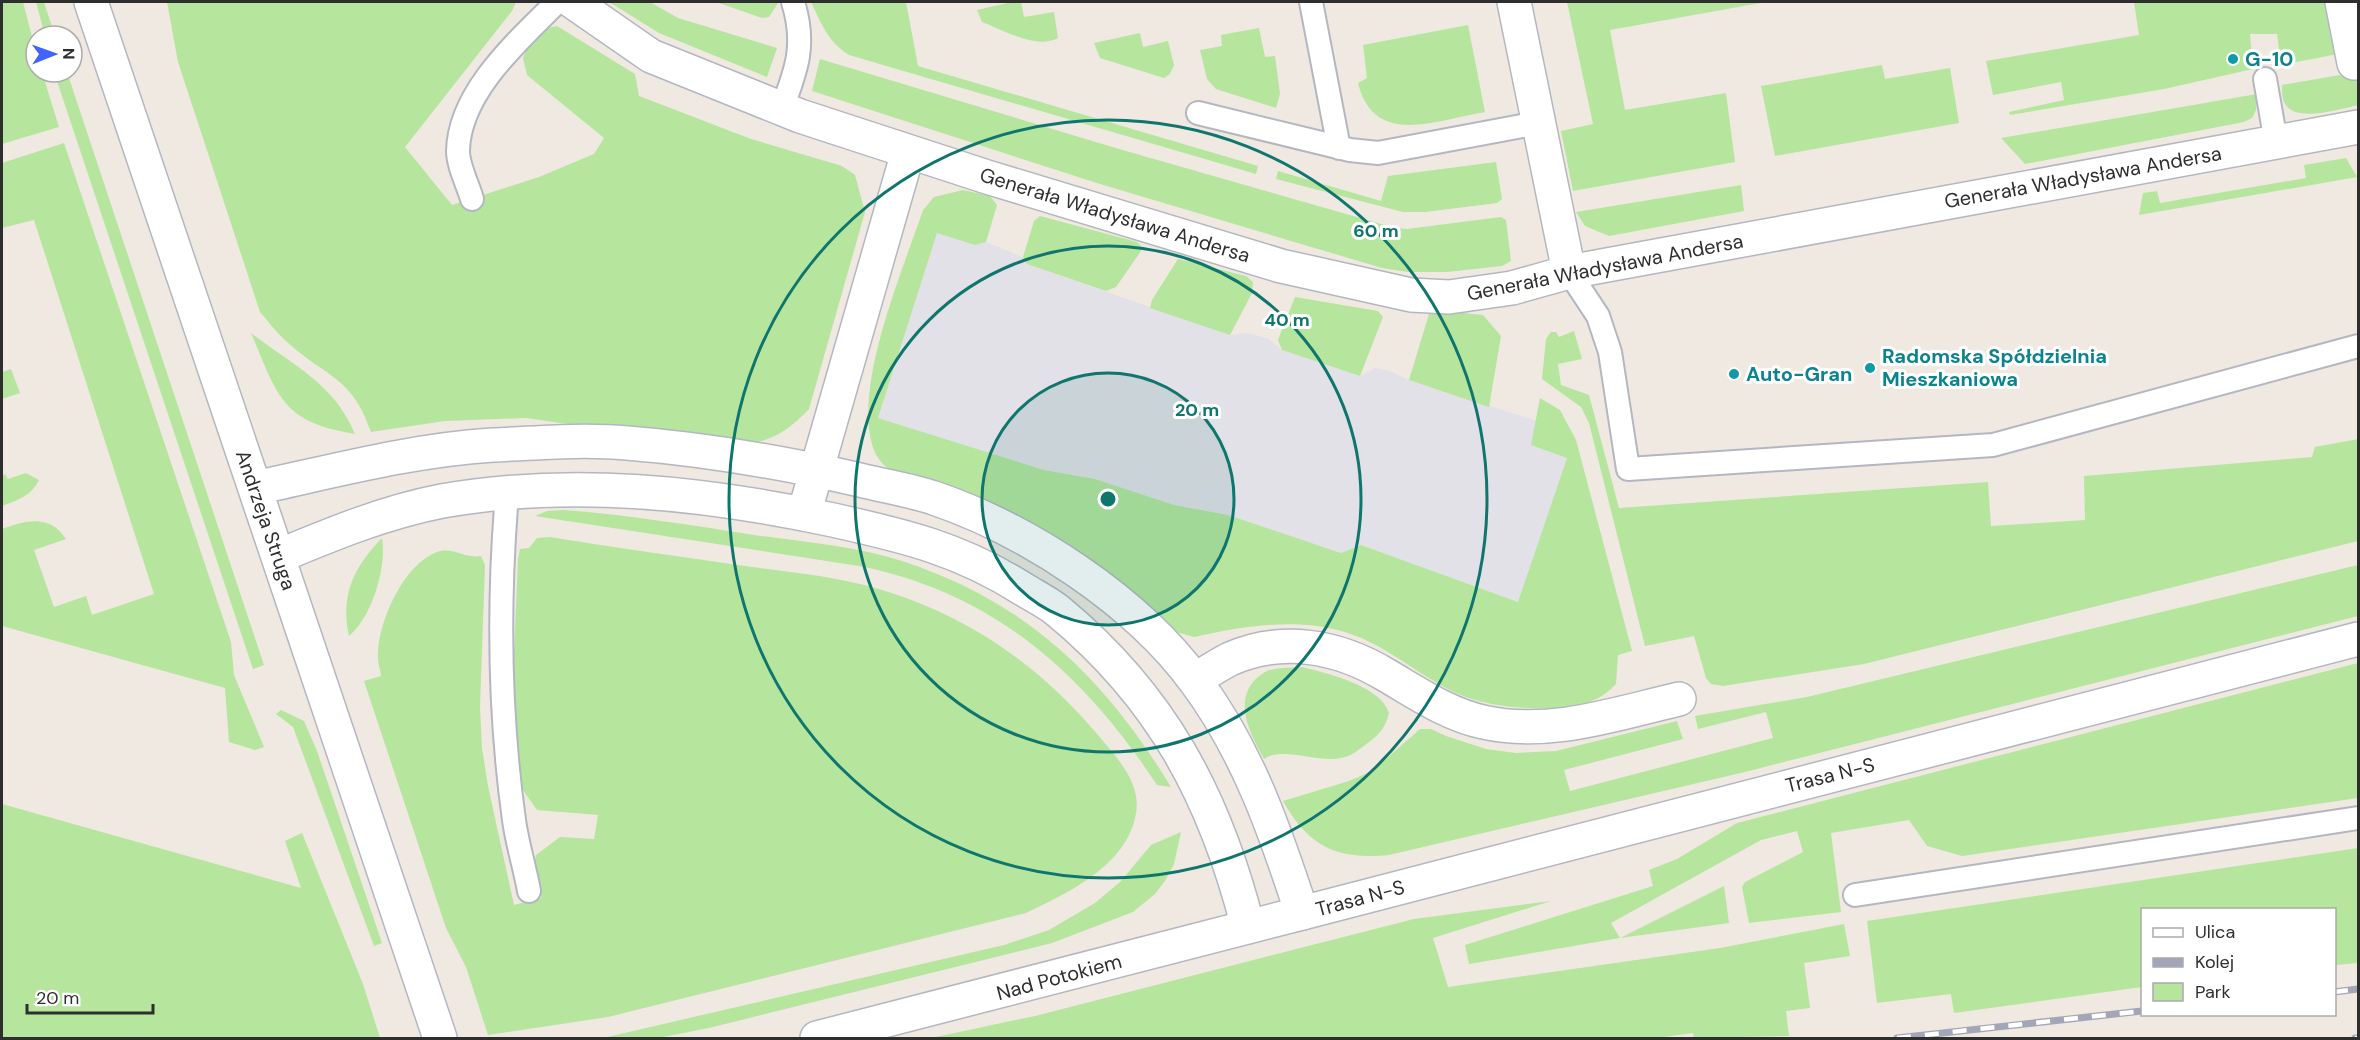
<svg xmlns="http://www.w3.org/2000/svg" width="2360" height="1040" font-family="'DM Sans',sans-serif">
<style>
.industrial{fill:#e3e1e8}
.green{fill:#b6e59e}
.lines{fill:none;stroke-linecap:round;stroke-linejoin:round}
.service-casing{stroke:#b4b7c1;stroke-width:26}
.minor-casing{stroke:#b4b7c1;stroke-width:36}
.secondary-casing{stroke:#b4b7c1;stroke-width:36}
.service{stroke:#fff;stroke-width:22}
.minor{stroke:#fff;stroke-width:33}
.secondary{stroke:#fff;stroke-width:33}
.rail-casing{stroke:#a3a6b8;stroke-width:7}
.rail{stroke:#fff;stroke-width:4.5;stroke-dasharray:14;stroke-linecap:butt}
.ring{fill:none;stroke:#0f766e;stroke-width:3}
.culture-dot{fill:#0f9aa8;stroke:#fff;stroke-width:2}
.labels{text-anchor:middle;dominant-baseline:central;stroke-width:6;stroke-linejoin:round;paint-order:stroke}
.culture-label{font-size:20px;font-weight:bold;fill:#0d838f;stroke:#fff;text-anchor:start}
.street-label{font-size:20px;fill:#2e2e2e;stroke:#fff}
.centre{fill:#0f766e;stroke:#fff;stroke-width:3}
.ring-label{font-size:18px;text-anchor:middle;font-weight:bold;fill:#0f766e;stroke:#fff;stroke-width:6;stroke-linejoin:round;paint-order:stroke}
</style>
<rect width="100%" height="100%" fill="#efe9e1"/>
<path class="industrial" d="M937,232l38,13 11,-3 37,15 4,7 203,71 17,-2 20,5 15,12 78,26 15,-8 12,2 22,10 128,41 -5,24 36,12 -50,145 -157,-57 -20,8 -113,-38 -54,-10 -79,-26 -51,-9 -166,-52z"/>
<path class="green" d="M2,2h21l13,50v20h6l17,55 -57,17z
M36,2h8l11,34h-10z
M167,2h349l-4,9 -107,136 47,58 87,-28 55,-23 10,-16 -77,-63 -4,-17 6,-16 11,-13 17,-3 78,48 4,22 112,43 91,27 13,9 10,37 -56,197c-29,31 -52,38 -95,36l-188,-27 -81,3 -74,11c-19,-57 -47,-55 -86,-92 -9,-8 -17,-19 -25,-28l-82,-250z
M609,2h41l28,16 99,30 -10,29 -108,-44z
M716,2h62v1l-9,14 -7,1z
M811,2h95l12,64 340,100 -2,8 -407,-119c-21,-13 -28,-32 -38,-53z
M1012,2h9l3,15 30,-5 4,26c-22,12 -54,-8 -76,-16l-5,-12z
M1567,2h199l-156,28 15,80 101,-17 9,69 -162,29 -12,-60 32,-7z
M2134,2h193l11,52 -57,11 -4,-31h-27l3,35 -89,20 -154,26 -1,-3 55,-12 -3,-18 -68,13 -7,-34 153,-26z
M1468,25l17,87c-49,8 -111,36 -127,-29l9,-5 -4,-33z
M1259,28l6,29 10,-1 5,38 -4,14 -60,-19 -9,-10 -7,-29 22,-4 -1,-11z
M1140,33l3,14 25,-6 6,24 -4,9 -6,4 -64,-20 -6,-15z
M820,59l299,90 276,79 12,1 94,-12 5,3 5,41 -9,5 -55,6h-39l-26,-4 -282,-84 -288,-93z
M1882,65l3,14 65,-11 9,55 -184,33 -14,-70z
M54,72h13l197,593 -11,4z
M2358,72v33c-17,4 -62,18 -73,-1 -3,-5 -3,-13 -3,-19z
M2257,94l-1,16 -4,8 -8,4 -219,42 -24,-26z
M64,143l167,499 3,33 30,72 -9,3 -26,-8 -4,-54 -223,-62v-97c25,-9 48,-15 64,10l-32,11 20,57 32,-11 6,19 62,-21 -120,-374 -32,8v-65z
M2346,158l11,19 -218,38 4,-22 14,-2 3,12 146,-25 -2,-13z
M1496,162l6,37 -5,4 -72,9h-22l-127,-33 2,-8 103,30 7,-25z
M1741,185l3,26 -135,25 -24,-10 -9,-14z
M963,190l27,6 7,9 -11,37 -11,3 -38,-12 -59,185 166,52 51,9 79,26 54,10 113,38 20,-8 157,57 49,-144 -36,-13 9,-47 20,12 16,30 56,211 -14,4 -2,29c-20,21 -38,22 -66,24 -32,1 -64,-2 -94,-15 -37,-17 -68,-47 -108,-60 -50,-16 -104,-7 -154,4l-18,-5 -60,-49 -221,-109c-8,-6 -17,-13 -21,-24 -23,-60 29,-180 49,-240l11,-13z
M1040,216l97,26 4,4v5l-25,36 -10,4 -79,-27 -4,-7 11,-36z
M1178,259l68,17 7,6 -1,11 -22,42 -80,-27 2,-8z
M1295,297l83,14 5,6 -23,59 -78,-26 -4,-10z
M1436,310l47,5 18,21 -12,71 -80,-27 20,-66z
M1574,331l8,28 -24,5 3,21 28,10 30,113 369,-26 3,44 94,-6 -1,-44 228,-19 3,-10 43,-8v102l-494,123 -141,22 -12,-2 -5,-6 -12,-42 -49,10 -56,-223 -8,-16 -39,-28 4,-40 5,-7h5l3,5z
M251,333c41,32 83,50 104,101 -74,-12 -77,-38 -104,-101z
M11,369l9,24 -18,6v-27z
M26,473l13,7c-8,16 -21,20 -37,26v-30l3,-2 3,5z
M564,510c64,5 127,15 190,25 49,7 101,11 148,26 125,41 202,116 269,226l-14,-2c-73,-111 -164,-193 -298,-219l-324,-50 12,-5z
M550,537c67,11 135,20 202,30 43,6 88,10 130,23 90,27 162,79 221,151 17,20 38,44 33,72 -8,52 -68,80 -110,100l-418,104 -120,18 -22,-68 -20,-39 -82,-247 17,-5c-1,-8 -4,-16 -3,-23 1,-33 26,-89 59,-101 16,-6 28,7 44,4l4,9 -5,142 2,41 6,38 26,119 27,-7 -7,-35 2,-8 24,-18 34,2 4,-24 -61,-5 -14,-20 -8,-49 -1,-88 4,-94 2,-10 9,-1 8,-10z
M382,538c5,29 -10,79 -33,98 -9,-41 5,-69 33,-98z
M2358,565v51l-613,156 -356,83c-52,5 -80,-8 -106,-54l66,-20 23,-10 48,-42h11l15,7 40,13 30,4 40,-2 121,-30 6,18 -119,31 6,21 203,-53 -7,-26 -68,17 -3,-13 112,-19z
M2358,663v135l-396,58 -35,-10 -18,-26 -78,13 10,79 -92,11 -7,-36 3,-5 58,-30 -6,-21 -36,9 -150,83 9,15 104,-52 5,37 -109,15 -151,26 -4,-19 188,-59 -4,-16 28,-11 60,-36z
M1302,667c25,6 79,19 87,46 -3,13 -9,21 -20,29 -9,7 -17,14 -28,16 -22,5 -60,-12 -77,1 -15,-27 -35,-65 1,-87 10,-5 27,-4 37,-5z
M281,710l23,11 13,30 65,192 -8,3 -81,-219 -17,-13z
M2,804l299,84 -16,-47 17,-8 61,151 17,54h-378z
M1181,832l-7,32 -9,17 -10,13 -22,18 -81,31 -343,85 -51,10h-55l401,-93 45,-15 46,-27 25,-21 31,-37z
M2358,848v115l-23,2 -1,-55h-192v77l-188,26 -3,-19 -74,9 -10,-82z
M1551,901l-118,37 15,49 272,-39 124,-24 6,32 -46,7 6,45 -24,3 3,25 -95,2 -1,-5 -36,5h-726l104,-22 379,-97z"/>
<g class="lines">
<defs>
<path id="service" d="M1311,2l28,146
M2265,79l11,63
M782,108c15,-39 24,-64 11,-106
M1198,113l152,37 28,3 160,-30
M472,199c-4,-14 -14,-33 -14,-48 1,-59 61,-111 99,-149
M1569,272l29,44 12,36 18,117 365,-24 365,-99
M507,494c-9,108 -8,218 7,326 3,23 11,48 15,71
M1855,895l503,-77"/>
<path id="minor" d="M573,2l78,54 149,60 187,61 294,89 130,29 38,2 63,-9 57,-16 789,-145
M1514,2l55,270
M2342,2l12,61
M804,514l104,-362
M1195,680c11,-7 23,-15 35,-21 52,-23 108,-13 156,16 31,18 61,39 97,47 66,15 132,-8 196,-23
M1302,913l1056,-274"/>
<path id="secondary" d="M91,2l349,1036
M255,488c79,-17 157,-38 238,-43 44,-2 90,-6 134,-2 76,6 158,20 233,37 24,6 50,10 74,18 94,32 203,103 262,184 52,70 79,149 106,231l-485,125
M279,556c53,-22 106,-44 163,-55 130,-23 264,-8 391,19 72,16 127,29 190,69 11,7 24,13 35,22 104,86 157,186 190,316"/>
</defs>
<use href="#service" class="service-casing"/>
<use href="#minor" class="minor-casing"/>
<use href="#secondary" class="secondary-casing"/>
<use href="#service" class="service"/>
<use href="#minor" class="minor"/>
<use href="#secondary" class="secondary"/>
<defs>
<path id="rail" d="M2334,992l24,-3
M1897,1038l245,-27
M2355,1038h3"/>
</defs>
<use href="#rail" class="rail-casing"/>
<use href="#rail" class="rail"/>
</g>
<circle cx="1108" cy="499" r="126" fill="#0f766e" fill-opacity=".12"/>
<g class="ring">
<circle cx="1108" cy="499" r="126"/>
<circle cx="1108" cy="499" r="253"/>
<circle cx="1108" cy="499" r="379"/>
</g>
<g class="culture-dot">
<circle cx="2233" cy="59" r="6"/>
<circle cx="1870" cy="368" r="6"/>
<circle cx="1734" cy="374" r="6"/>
</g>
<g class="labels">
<g class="culture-label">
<text x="2245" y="59">G-10</text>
<text x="1882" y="356">Radomska Spółdzielnia<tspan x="1882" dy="23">Mieszkaniowa</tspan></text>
<text x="1746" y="374">Auto-Gran</text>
</g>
<g class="street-label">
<text transform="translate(2083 177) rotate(-10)">Generała Władysława Andersa</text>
<text transform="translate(1115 215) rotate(17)">Generała Władysława Andersa</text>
<text transform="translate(1605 267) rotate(-11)">Generała Władysława Andersa</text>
<text transform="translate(266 520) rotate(71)">Andrzeja Struga</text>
<text transform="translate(1830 775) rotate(-14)">Trasa N-S</text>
<text transform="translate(1360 898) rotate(-15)">Trasa N-S</text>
<text transform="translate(1059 977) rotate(-15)">Nad Potokiem</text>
</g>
</g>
<circle cx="1108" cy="499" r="9" class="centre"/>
<g class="ring-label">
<text x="1376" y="237">60 m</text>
<text x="1287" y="326">40 m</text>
<text x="1197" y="416">20 m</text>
</g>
<rect width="2360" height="1040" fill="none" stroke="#2e2e2e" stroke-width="6"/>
<rect x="2141" y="908" width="195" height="108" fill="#ffffff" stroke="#ababab" stroke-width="1.5"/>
<rect x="2153" y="928" width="30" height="9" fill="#ffffff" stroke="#ababab" stroke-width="1.5"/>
<text x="2195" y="938" font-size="18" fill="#2e2e2e">Ulica</text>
<rect x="2153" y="958" width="30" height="9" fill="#a3a6b8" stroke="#ababab" stroke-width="1.5"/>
<text x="2195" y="968" font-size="18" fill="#2e2e2e">Kolej</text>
<rect x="2153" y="983" width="30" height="18" fill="#b6e59e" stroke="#ababab" stroke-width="1.5"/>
<text x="2195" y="998" font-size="18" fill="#2e2e2e">Park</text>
<g transform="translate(54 54) rotate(89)"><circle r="28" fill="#ffffff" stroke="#ababab" stroke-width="1.5"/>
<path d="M0-4.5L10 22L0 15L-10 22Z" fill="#4264fb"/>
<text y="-9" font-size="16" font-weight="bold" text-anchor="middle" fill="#2e2e2e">N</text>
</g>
<path d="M27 1004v9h126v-9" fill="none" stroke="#2e2e2e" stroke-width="3"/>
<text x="36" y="1004" font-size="18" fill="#2e2e2e" stroke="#ffffff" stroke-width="4.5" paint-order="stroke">20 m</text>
</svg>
